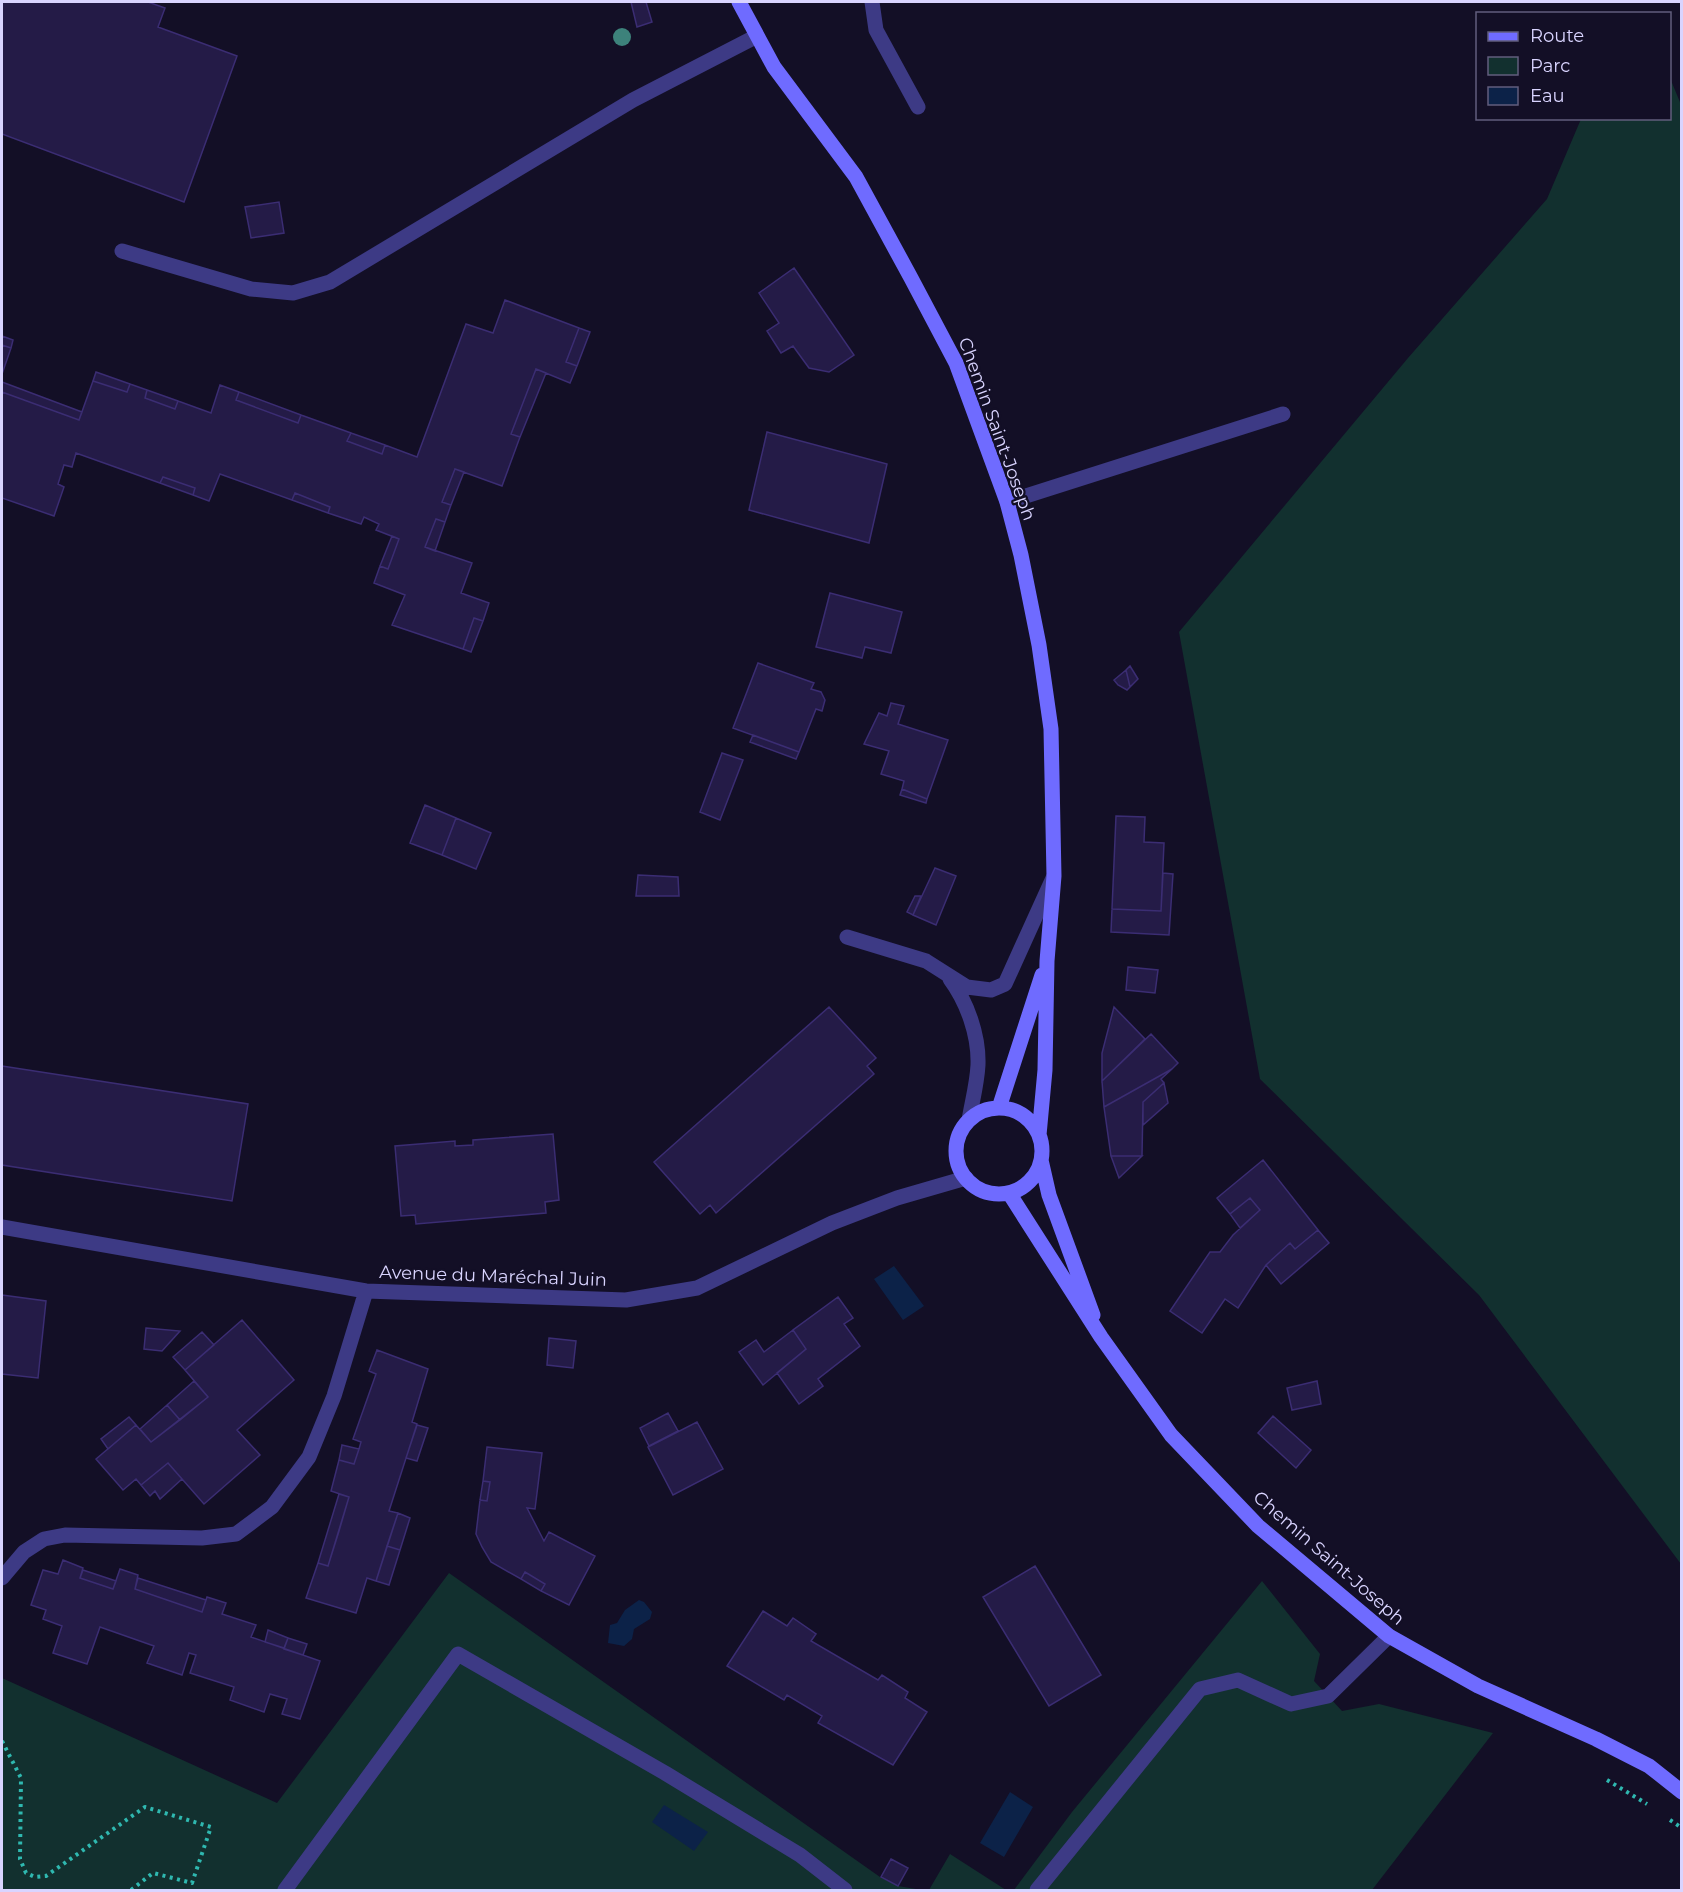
<svg xmlns="http://www.w3.org/2000/svg" width="1683" height="1892" font-family="Montserrat,sans-serif">
<style>
.green{fill:#12302f}
.water{fill:#0c2248}
.building{fill:#241b47;stroke:#3b2d73;stroke-width:1.5}
.lines{fill:none;stroke-linecap:round;stroke-linejoin:round}
.path{stroke:#2fb8b0;stroke-width:4;stroke-dasharray:3 4.5;stroke-linecap:butt}
.lane{stroke:#3d3a85;stroke-width:15}
.street{stroke:#3d3a85;stroke-width:15}
.secondary{stroke:#6f6bff;stroke-width:15}
.tree{fill:#3d827b}
.labels{text-anchor:middle;dominant-baseline:central;stroke-width:4.5;stroke-linejoin:round;paint-order:stroke}
.street-label{font-size:18px;fill:#d9d4ff;stroke:#130f26}
</style>
<rect width="100%" height="100%" fill="#130f26"/>
<path class="green" d="M1670,78l12,29 -1,1457 -202,-269 -219,-216 -81,-447 229,-274 139,-159 34,-80 89,-1z
M449,1573l431,304 18,9 24,4h-920v-212l275,125z
M1262,1581l58,73 -6,27 28,30 37,-7 114,29 -121,157h-358l58,-78z
M950,1854l56,36h-77z"/>
<path class="water" d="M894,1266l30,40 -21,14 -29,-41z
M639,1600l5,2 8,10 -2,7 -16,10 -2,10 -8,7 -16,-3 2,-18 7,-2 8,-13z
M1010,1792l23,15 -29,50 -24,-14z
M664,1805l44,27 -14,19 -42,-29z"/>
<path class="building" d="M2,2h146l17,6 -7,19 79,29 -53,146 -182,-68z
M631,2h15l6,20 -15,5z
M279,202l5,31 -33,5 -6,-31z
M794,268l60,87 -25,17 -20,-4 -16,-22 -12,7 -14,-22 12,-8 -20,-30z
M505,300l74,28 -13,34 11,4 -7,17 -34,-14 -25,65 9,3 -18,49 -47,-17 -13,33 9,3 -6,17 -9,-3 -11,28 47,16 -11,30 28,10 -6,18 -9,-3 -11,31 -71,-24 13,-30 -31,-12 6,-17 8,3 11,-30 -23,-9 3,-6 -15,-7 -3,7 -33,-11 2,-6 -35,-14 -3,7 -72,-26 -11,27 -16,-6 2,-7 -32,-11 -3,6 -84,-30 -4,14 -8,-2 -6,19 6,3 -10,29 -52,-18v-106l77,28 14,-39 34,11 3,-8 17,6 -2,8 30,11 3,-8 33,12 9,-28 19,7 -3,8 62,23 3,-8 50,18 -4,8 35,13 3,-9 32,12 49,-133 27,9z
M579,328l11,4 -13,34 -11,-4z
M2,336l11,4 -2,8 -9,-3z
M2,345l9,3 -9,26z
M536,369l10,4 -26,64 -9,-3z
M96,372l34,12 -3,8 -34,-11z
M2,382l80,30 -3,8 -77,-28z
M147,390l31,11 -3,8 -30,-11z
M239,392l62,23 -3,8 -62,-23z
M767,432l120,32 -18,79 -120,-33z
M351,433l34,12 -3,9 -35,-13z
M455,469l9,3 -13,33 -9,-3z
M163,477l32,11 -2,7 -33,-12z
M295,493l35,14 -2,6 -36,-13z
M436,519l9,3 -10,29 -10,-4z
M392,536l7,3 -11,30 -8,-3z
M830,593l72,19 -11,41 -26,-6 -3,11 -46,-11z
M474,618l9,3 -12,31 -8,-3z
M758,663l56,20 -3,6 10,3 4,8 -3,11 -6,-2 -17,43 -66,-24z
M1130,666l8,13 -8,8 -4,-17z
M1126,670l4,17 -3,3 -9,-5 -4,-5z
M891,703l13,3 -6,18 50,16 -21,59 -25,-10 2,-8 -23,-7 8,-23 -25,-7 15,-31 8,3z
M753,735l46,17 -3,7 -46,-17z
M722,753l21,7 -23,60 -20,-8z
M902,789l25,10 -1,4 -26,-8z
M425,805l31,13 -14,37 -32,-12z
M1116,816l29,1 -1,25 20,1 -3,68 -49,-2z
M456,818l35,15 -15,36 -34,-14z
M935,868l21,8 -20,49 -23,-10z
M1163,873l10,1 -4,61 -58,-3 1,-23 49,2z
M638,875l40,2 1,19h-43z
M915,896h6l-8,19 -6,-3z
M1128,967l30,3 -3,23 -29,-3z
M829,1007l47,51 -9,8 7,8 -158,139 -6,-8 -10,9 -46,-52z
M1114,1007l31,32 -43,42v-28z
M1151,1034l27,29 -6,6 -68,38 -2,-26z
M2,1066l246,38 -16,97 -230,-36z
M1172,1069l-11,10 3,4 -21,19 -1,54h-31l-7,-49z
M1164,1083l4,20 -25,22v-23z
M553,1134l6,66 -14,2 1,11 -130,11 -1,-9 -14,1 -6,-70 60,-5v5l18,-1v-5z
M1111,1156h31l-23,22z
M1263,1160l55,70 -23,19 -5,-6 -24,22 -28,43 -13,-9 -23,34 -32,-22 40,-59h10l13,-17 27,-25 -10,-12 -20,16 -13,-16z
M1250,1198l10,12 -20,18 -10,-14z
M1318,1230l11,13 -48,41 -15,-19 24,-22 5,6z
M2,1295l44,6 -8,77 -36,-4z
M838,1297l15,21 -9,6 16,22 -42,33 5,7 -24,18 -22,-31 29,-24 -13,-19z
M242,1320l52,60 -57,50 23,25 -56,49 -36,-41 -27,22 -5,-6 -13,11 -27,-31 40,-34 15,17 57,-45 -23,-27z
M146,1328l34,3 -18,20 -18,-2z
M793,1330l13,19 -43,36 -24,-33 17,-12 8,12z
M202,1332l12,13 -29,25 -12,-13z
M549,1338l27,3 -3,27 -26,-3z
M377,1350l51,19 -16,53 5,2 -28,87 9,2 -22,68 -9,-3 -11,35 -50,-15 12,-35 10,3 11,-35 10,-34 -18,-6 8,-31 15,4 5,-15 2,-7 -8,-3 23,-65 -7,-3z
M194,1381l14,16 -28,23 -13,-15z
M1317,1381l4,23 -29,6 -5,-22z
M167,1405l13,15 -29,22 -11,-13z
M668,1413l10,18 -29,15 -9,-18z
M1273,1416l38,34 -15,18 -38,-35z
M129,1417l7,8 -28,24 -7,-10z
M697,1422l26,47 -50,26 -25,-48z
M417,1425l11,3 -11,33 -11,-3z
M342,1445l17,4 -5,15 -15,-4z
M487,1447l55,6 -7,56 -8,-1 17,33 5,-9 46,24 -26,49 -28,-14 4,-7 -20,-12 -4,7 -30,-17 -9,-15 -6,-13 4,-34 7,1 3,-19 -7,-1z
M168,1463l14,16 -22,20 -5,-8 -5,5 -9,-11z
M483,1481l7,1 -3,19 -7,-1z
M339,1494l10,3 -21,69 -10,-3z
M398,1513l12,5 -10,32 -13,-4z
M387,1546l13,4 -11,35 -13,-4z
M63,1560l20,8 -3,10 33,11 7,-20 18,6 -3,14 67,23 5,-15 19,6 -4,11 34,11 -5,12 69,24 -20,58 -18,-5 5,-15 -17,-5 -6,18 -34,-12 4,-13 -44,-14 6,-18 -7,-2 -7,22 -35,-12 7,-17 -54,-19 -13,37 -34,-11 9,-27 -19,-7 3,-9 -15,-5 12,-35 15,4z
M1035,1566l66,109 -52,31 -66,-109z
M83,1570l33,11 -3,8 -33,-11z
M525,1572l20,12 -4,7 -20,-12z
M138,1578l68,22 -4,12 -67,-23z
M763,1611l24,15 6,-8 23,16 -5,7 67,39 4,-5 26,17 -3,6 22,14 -34,53 -75,-42 4,-7 -35,-21 -3,5 -57,-34z
M268,1630l20,8 -4,10 -19,-6z
M288,1638l19,6 -4,11 -19,-6z
M891,1859l17,9 -10,18 -17,-9z"/>
<g class="lines">
<path class="path" d="M2,1741l19,37 -1,81 6,14 9,4 11,-1 99,-69 66,20 -19,56 -39,-10 -22,17
M1607,1780l40,24
M1670,1820l12,8"/>
<path class="lane" d="M872,2l4,28 42,77
M1007,502l276,-88
M285,1890l173,-236 207,119 135,82 45,35
M1037,1890l163,-201 38,-9 53,24 37,-8 61,-60"/>
<path class="street" d="M122,251l129,38 42,4 37,-11 303,-182 124,-64
M847,937l79,24 41,26 24,3 14,-6 48,-106
M950,979c17,23 29,56 28,86 -1,19 -6,37 -9,55
M2,1227l364,64 260,9 71,-12 135,-65 65,-25 69,-20
M2,1578l22,-26 20,-13 21,-4 137,3 34,-4 36,-27 37,-50 25,-61 32,-105"/>
<path class="secondary" d="M739,2l35,65 82,110 55,101 45,85 51,139 14,53 18,90 12,84 3,147 -7,85 -2,109 -6,65
M999,1108l43,-133
M956 1151a43 43 0 1 1 86 0a43 43 0 1 1-86 0Z
M1041,1160l8,35 44,120
M1009,1193l92,144 70,98 87,91 131,110 89,50 118,53 53,27 33,26"/>
</g>
<circle class="tree" cx="622" cy="37" r="9"/>
<g class="labels">
<g class="street-label">
<text transform="translate(997 429) rotate(70)">Chemin Saint-Joseph</text>
<text transform="translate(493 1276) rotate(2)">Avenue du Maréchal Juin</text>
<text transform="translate(1329 1558) rotate(41)">Chemin Saint-Joseph</text>
</g>
</g>
<rect width="1683" height="1892" fill="none" stroke="#d9d4ff" stroke-width="6"/>
<rect x="1476" y="12" width="195" height="108" fill="#130f26" stroke="#625e7d" stroke-width="1.5"/>
<rect x="1488" y="32" width="30" height="9" fill="#6f6bff" stroke="#625e7d" stroke-width="1.5"/>
<text x="1530" y="42" font-size="18" fill="#d9d4ff">Route</text>
<rect x="1488" y="57" width="30" height="18" fill="#12302f" stroke="#625e7d" stroke-width="1.5"/>
<text x="1530" y="72" font-size="18" fill="#d9d4ff">Parc</text>
<rect x="1488" y="87" width="30" height="18" fill="#0c2248" stroke="#625e7d" stroke-width="1.5"/>
<text x="1530" y="102" font-size="18" fill="#d9d4ff">Eau</text>
</svg>
